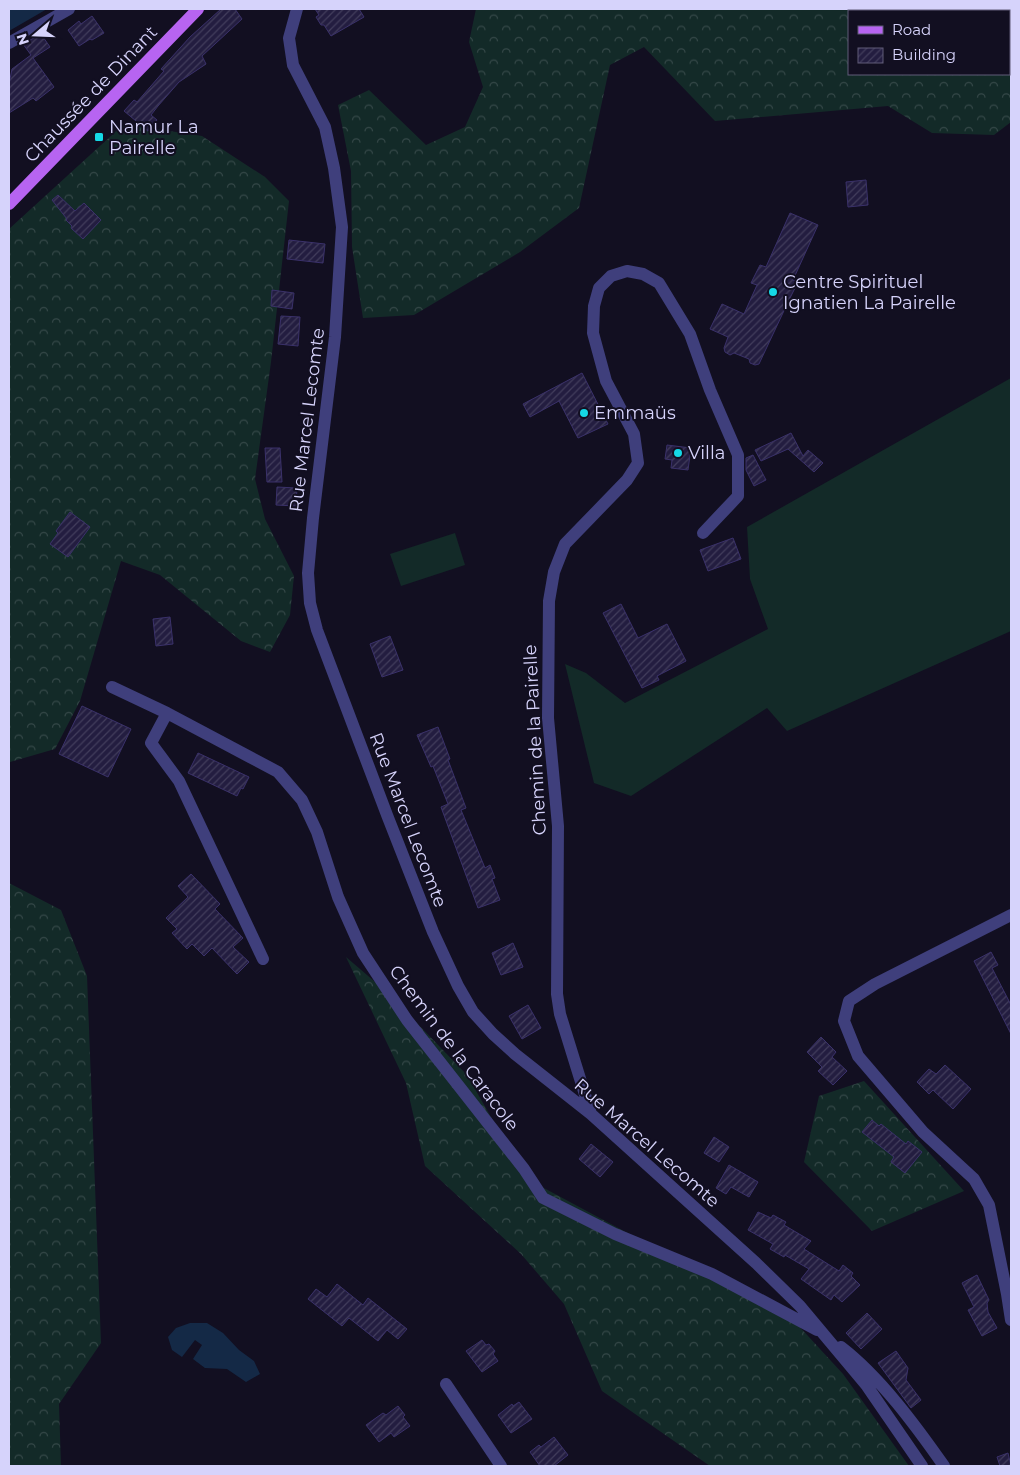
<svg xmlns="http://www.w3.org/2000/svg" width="1020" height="1475" font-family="Montserrat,sans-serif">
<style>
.grass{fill:#132a28}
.forest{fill:url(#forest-crowns);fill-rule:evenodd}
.water{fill:#142946}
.building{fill:url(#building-hatch);stroke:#3a316a}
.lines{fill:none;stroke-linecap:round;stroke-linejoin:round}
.minor{stroke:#3f3f7c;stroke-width:12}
.major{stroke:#b764f1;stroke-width:12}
.poi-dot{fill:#15d8e6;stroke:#120f21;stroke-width:2}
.labels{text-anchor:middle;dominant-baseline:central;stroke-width:4;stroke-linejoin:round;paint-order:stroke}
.street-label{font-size:18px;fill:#d6d3fb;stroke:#120f21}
.poi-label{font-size:18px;fill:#d6d3fb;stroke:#120f21;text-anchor:start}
</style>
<defs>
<pattern id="forest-crowns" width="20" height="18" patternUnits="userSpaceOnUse" patternTransform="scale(1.25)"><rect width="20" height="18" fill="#132a28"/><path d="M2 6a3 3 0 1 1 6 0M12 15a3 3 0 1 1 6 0" fill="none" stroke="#354848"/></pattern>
<pattern id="building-hatch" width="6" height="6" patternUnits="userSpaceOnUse" patternTransform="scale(1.25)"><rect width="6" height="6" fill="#231d40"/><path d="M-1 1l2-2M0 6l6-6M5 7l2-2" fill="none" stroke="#423d5c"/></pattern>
</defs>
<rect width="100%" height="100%" fill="#120f21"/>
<path class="grass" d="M1011,378v253l-224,100 -20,-23 -136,88 -37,-13 -29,-119 21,9 39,30 143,-74 -18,-50 -3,-52z
M455,533l10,32 -64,21 -11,-32z"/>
<path class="forest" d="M476,9h535v113l-17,13 -62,-2 -44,-27 -173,15 -71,-74 -34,18 -31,143 -59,44 -106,63 -51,3 -11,-71 -1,-76 -13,-66 31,-15 57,55 39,-18 18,-40 -14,-45zM849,11h160v63h-160z
M124,124l78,12 63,41 24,24 -18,161 -16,117 10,40 29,57 -4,39 -20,37 -29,-11 -81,-66 -39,-14 -41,140 -25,48 -45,13 -1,3v-536z
M9,883l52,27 26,66 14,367 -42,61 2,62h-52z
M346,957l42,36 79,82 28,49 47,63 255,137 46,50 66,92h-199l-108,-75 -38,-87 -43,-50 -96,-88 -19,-83z
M864,1081l100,110 -92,40 -68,-69 15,-66z"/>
<path class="water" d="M9,9h38l-38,22z
M190,1323h17l16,10 16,17 15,11 6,13 -14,8 -19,-13 -22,-1 -12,-9 9,-14 -7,-5 -13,17 -10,-7 -4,-13 8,-9z"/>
<path class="building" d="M221,9h14l7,10 -40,37 4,8 -27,18 -21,24 -7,9 6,5 -9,11 -24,-20 10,-11 3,2 27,-31 -3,-2 29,-32z
M315,9h44l5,8 -33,19 -7,-11h-3l-5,-8 3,-2z
M92,16l12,17 -12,7 -2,-1 -11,7 -11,-16 11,-9 2,3z
M41,34l9,13 -17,11 21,29 -18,14 -3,-3 -24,15v-29l3,-15 19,-14 -8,-11z
M866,180l2,25 -20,2 -2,-25z
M58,195l17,16 9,-8 17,17 -18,19 -12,-11 1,-2 -6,-6 1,-1 -15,-19z
M790,213l28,12 -25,55 5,2 -9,18 -30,64 -4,1 -5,-2 -1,-4 -15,-6 -4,2 -5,-3 -1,-4 4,-11 -18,-8 12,-25 22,10 13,-29 -6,-2 9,-18 6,2z
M289,240l36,4 -2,19 -36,-4z
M272,290l22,3 -2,16 -21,-3z
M281,316l19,1 -2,29 -20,-2z
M582,373l26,51 -30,14 -19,-37 -29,16 -7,-13z
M791,433l12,23 5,-6 15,13 -9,9 -26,-23 -27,12 -6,-11z
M667,445l24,3 -3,22 -17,-2 1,-8 -7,-1z
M265,448h15l2,34h-15z
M753,455l13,25 -12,6 -8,-16v-12z
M277,487l20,1 -1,18 -20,-1z
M70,512l20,15 -22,30 -18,-13 8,-11 -2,-2z
M733,538l8,21 -33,12 -8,-21z
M621,604l17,34 29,-14 19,37 -29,15 2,4 -17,8 -39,-75z
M170,617l3,27 -17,2 -3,-27z
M390,636l13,34 -21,7 -12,-33z
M82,706l49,23 -23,48 -49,-23z
M438,727l12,32 -2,1 18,48 -5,2 24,58 5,-3 5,13 -3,1 8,21 -22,8 -37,-101 7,-3 -15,-38 -2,1 -14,-32z
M198,753l51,24 -6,12 -2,-1 -4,8 -49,-23z
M191,874l29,30 -5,5 28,29 -10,9 16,15 -12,12 -25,-26 -8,8 -12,-12 -5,5 -15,-16 5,-4 -11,-11 22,-21 -10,-11z
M513,943l10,24 -22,8 -9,-22z
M991,952l7,13 -6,3 19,37v29l-37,-73z
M528,1005l13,23 -19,11 -13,-23z
M821,1037l15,15 -4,5 15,14 -14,14 -15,-14 4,-4 -15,-15z
M945,1065l26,24 -18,20 -20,-19 -4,4 -12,-12 12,-13 7,5z
M872,1120l7,6 2,-2 25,20 2,-3 14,11 -17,21 -14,-11 3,-5 -32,-25z
M714,1137l15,10 -10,15 -15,-9z
M591,1144l22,18 -13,15 -21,-18z
M729,1165l29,17 -9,15 -18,-10 -5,7 -10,-6z
M758,1212l13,6 2,-3 13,7 -2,3 27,16 -7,8 35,22 4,-6 10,8 -2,3 9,9 -18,17 -8,-7 -3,5 -30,-21 8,-10 -24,-14 -1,2 -14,-8 3,-5 -25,-14z
M977,1275l12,25 -2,3 1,9 9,16 -15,8 -14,-26 6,-3 -12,-24z
M337,1284l26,21 5,-7 39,31 -9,10 -11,-9 -9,11 -29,-23 -7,8 -34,-27 8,-10 11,8z
M867,1313l15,16 -21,20 -15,-16z
M482,1340l4,5 3,-1 6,7 -2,3 5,7 -16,11 -16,-21z
M896,1351l12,17 -2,12 15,20 -10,8 -33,-45z
M519,1402l13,17 -21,14 -13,-18 14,-11 1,2z
M398,1406l7,9 -2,2 7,9 -16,11 -3,-4 -12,9 -13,-17 17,-12 3,2z
M554,1437l14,18 -14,11h-14l-10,-14 9,-7 2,2z
M1008,1453l3,13h-11l-3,-9z"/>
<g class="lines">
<path class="minor" d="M297,9l-8,29 4,27 32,62 9,41 8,59 -7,110 -22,181 -5,55 2,30 7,27 70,185 46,117 25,54 15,26 20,22 22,20 76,60 165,149 44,43 67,80 55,80
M9,43l60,-34
M112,687l55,26 111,59 24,28 15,32 21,65 25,56 44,67 117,149 19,29 72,36 97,40 105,56
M167,713l-16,30 28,38 84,178
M1011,915l-136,69 -26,17 -5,20 14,35 65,76 51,47 15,26 18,89 4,26
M591,1114l-31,-100 -3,-20 1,-168 -10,-108 1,-117 5,-29 11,-28 62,-64 11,-17 -4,-29 -28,-53 -13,-48 1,-27 5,-18 12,-12 16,-5 16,3 16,9 31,51 20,56 28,65v41l-35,37
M841,1347c39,30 75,79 103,119
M446,1384l55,82"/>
<path class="major" d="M9,204l189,-195"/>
</g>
<g class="poi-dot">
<rect x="94" y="132" width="10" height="10" rx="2.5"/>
<circle cx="773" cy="292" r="5"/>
<circle cx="584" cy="413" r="5"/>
<circle cx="678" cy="453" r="5"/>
</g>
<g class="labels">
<g class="street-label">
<text transform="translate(91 94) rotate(-46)">Chaussée de Dinant</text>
<text transform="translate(307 420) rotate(-83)">Rue Marcel Lecomte</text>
<text transform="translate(535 740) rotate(-93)">Chemin de la Pairelle</text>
<text transform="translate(408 820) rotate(69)">Rue Marcel Lecomte</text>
<text transform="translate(454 1048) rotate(53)">Chemin de la Caracole</text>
<text transform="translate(647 1143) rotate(41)">Rue Marcel Lecomte</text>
</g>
<g class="poi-label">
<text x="109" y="127">Namur La<tspan x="109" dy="21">Pairelle</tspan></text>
<text x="783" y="282">Centre Spirituel<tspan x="783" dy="21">Ignatien La Pairelle</tspan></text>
<text x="594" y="413">Emmaüs</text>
<text x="688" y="453">Villa</text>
</g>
</g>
<rect width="1020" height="1475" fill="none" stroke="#d6d3fb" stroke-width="20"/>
<rect x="848" y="10" width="162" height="65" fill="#120f21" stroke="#605d78"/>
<rect x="858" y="26" width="25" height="8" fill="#b764f1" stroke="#605d78"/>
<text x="892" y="35" font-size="15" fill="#d6d3fb">Road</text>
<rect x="858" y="48" width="25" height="15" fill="url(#building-hatch)" stroke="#605d78"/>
<text x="892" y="60" font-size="15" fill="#d6d3fb">Building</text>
<g transform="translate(35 35) rotate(251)" stroke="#120f21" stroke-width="4" paint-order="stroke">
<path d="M0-4L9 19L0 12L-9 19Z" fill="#d6d3fb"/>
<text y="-8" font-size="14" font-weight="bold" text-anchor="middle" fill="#d6d3fb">N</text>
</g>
</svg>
